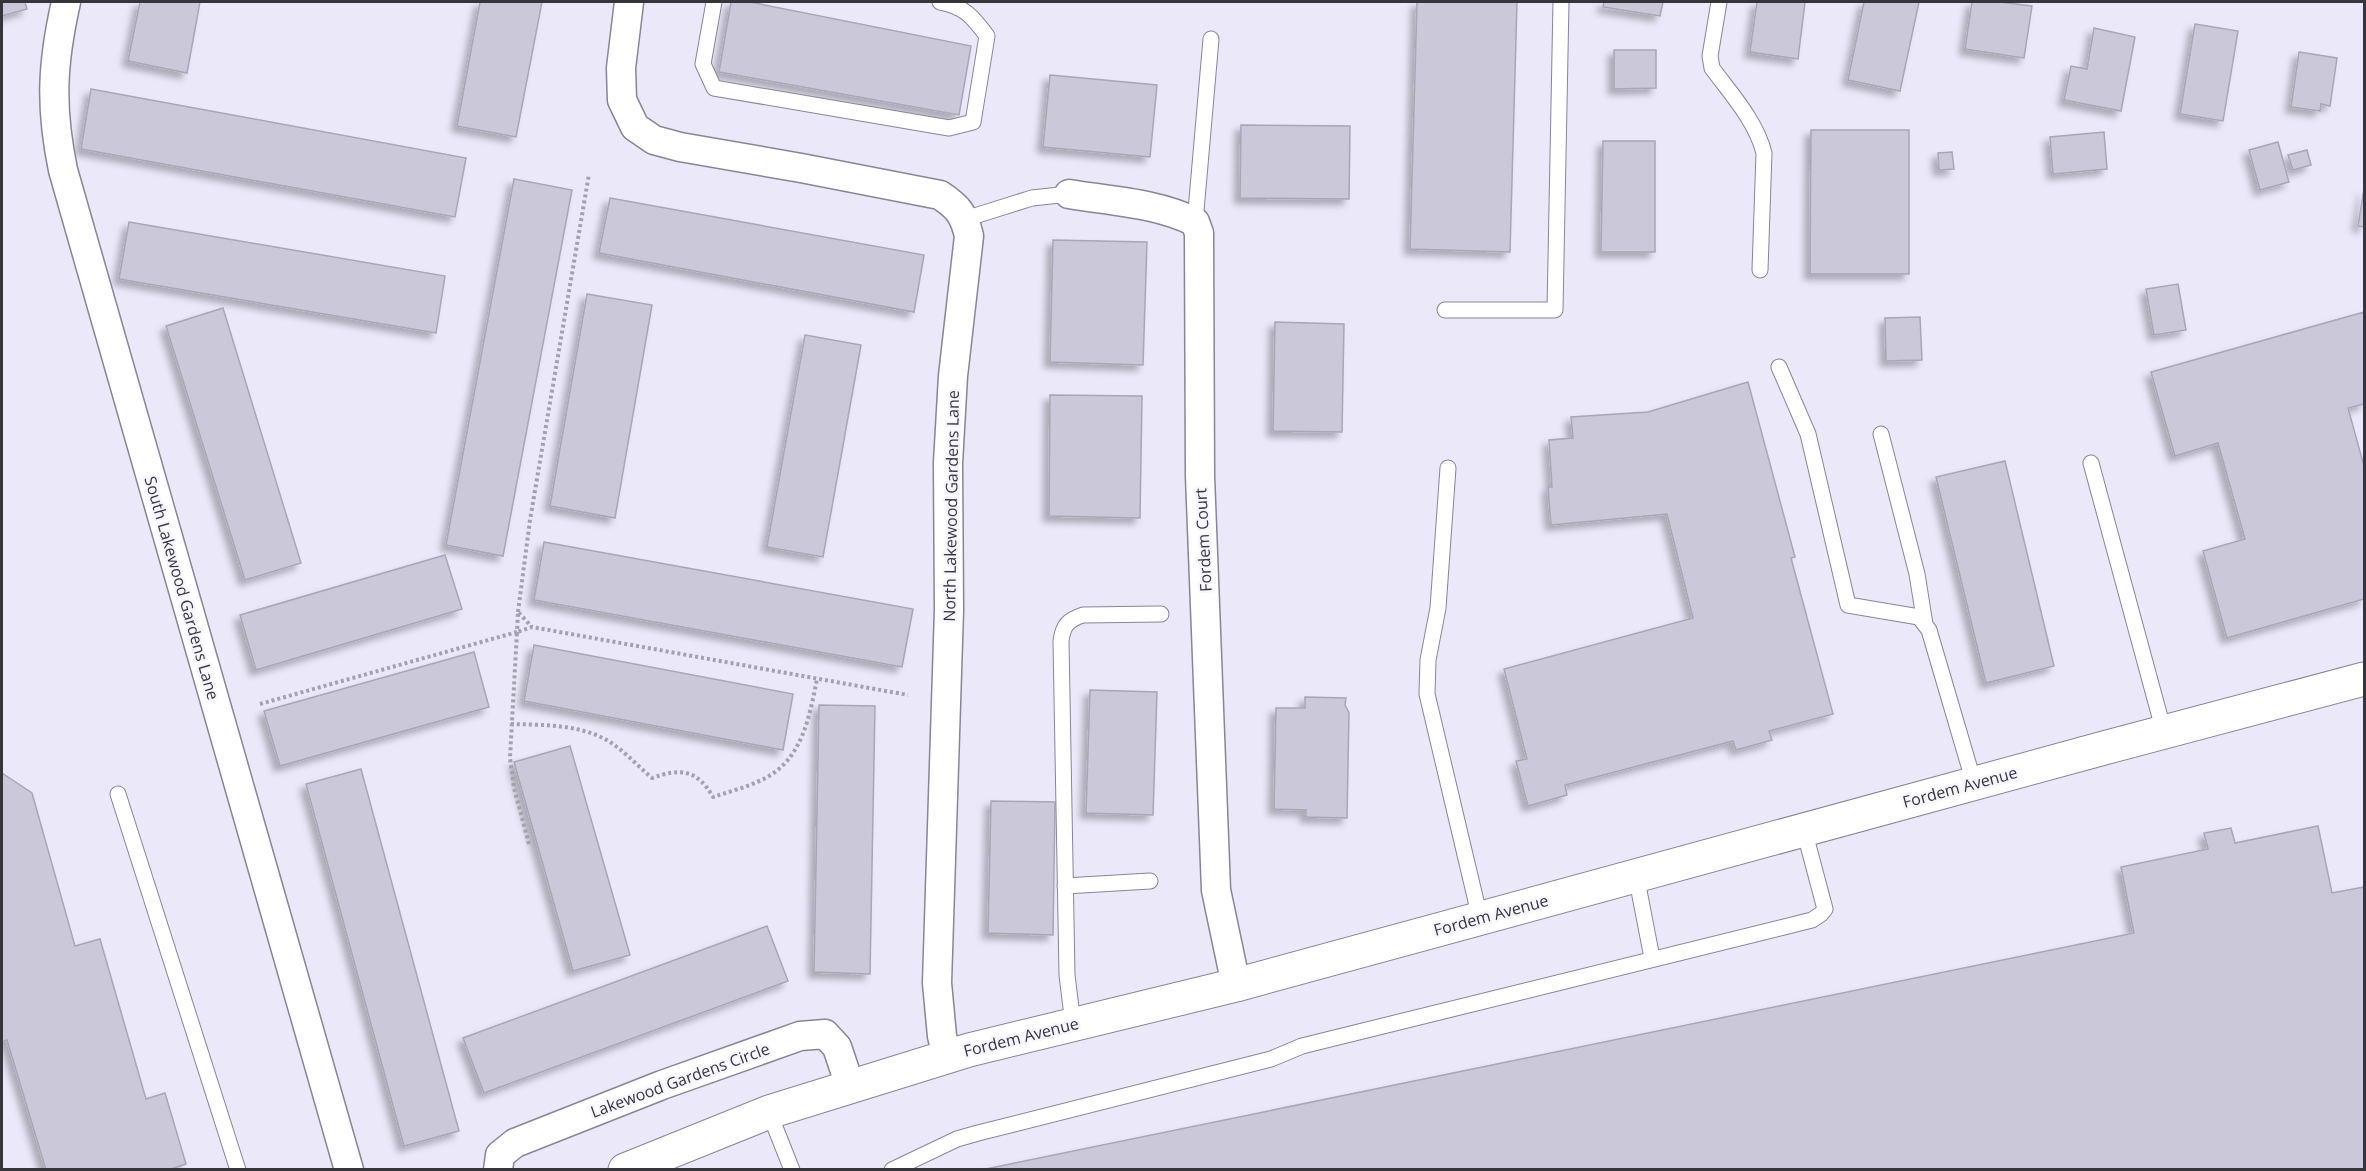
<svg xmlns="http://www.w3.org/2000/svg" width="2366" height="1171" font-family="'Open Sans',sans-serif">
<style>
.building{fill:#cac8d9;stroke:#a9a6b7;stroke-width:1.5;filter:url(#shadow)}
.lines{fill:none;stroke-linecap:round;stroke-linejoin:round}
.lane-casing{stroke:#888595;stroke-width:17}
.street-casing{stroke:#888595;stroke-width:31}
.secondary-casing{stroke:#888595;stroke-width:35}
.path{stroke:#a3a1ae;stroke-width:4;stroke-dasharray:3 3;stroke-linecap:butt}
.lane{stroke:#fff;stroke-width:15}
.street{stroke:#fff;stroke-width:28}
.secondary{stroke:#fff;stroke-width:33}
.labels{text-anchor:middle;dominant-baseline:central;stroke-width:5;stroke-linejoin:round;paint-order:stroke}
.street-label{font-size:16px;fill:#37353c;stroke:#f7f6fe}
</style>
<defs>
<filter id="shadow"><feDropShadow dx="-5.5" dy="5.5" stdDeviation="3" flood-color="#0004"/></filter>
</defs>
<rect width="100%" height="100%" fill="#eae8f9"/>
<path class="building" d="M2,2h23l2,7 -25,7z
M140,2h60l-13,71 -59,-12z
M480,2h62l-26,135 -59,-11z
M731,2h19l221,44 -12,69 -240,-43z
M1417,2h100l-7,250 -100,-3z
M1604,2h59l-3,14 -57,-9z
M1757,2h48l-7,57 -48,-7z
M1864,2h55l-19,89 -52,-11z
M1972,2h27l33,4 -8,52 -59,-9z
M2195,24l43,7 -15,90 -43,-7z
M2094,28l41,9 -14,74 -57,-11 7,-34 16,3z
M1614,50h42v38l-42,1z
M2299,52l38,6 -7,48 -9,-2 -1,7 -29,-4z
M1050,75l107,10 -7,72 -107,-10z
M91,89l375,69 -11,59 -374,-68z
M1241,125l109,1 -1,73 -109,-1z
M1811,130h98v144h-99z
M2104,132l3,37 -54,5 -3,-37z
M1603,141h52v111h-54z
M2278,142l11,40 -29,8 -11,-40z
M2307,150l4,15 -18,5 -5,-15z
M1952,152l2,17 -15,1 -1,-17z
M514,179l58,11 -69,366 -57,-11z
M2364,189v38l-6,-1z
M610,198l314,57 -10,57 -315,-59z
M129,222l316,54 -9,57 -317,-54z
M1053,240l94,2 -4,123 -93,-3z
M2178,284l8,46 -32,5 -8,-46z
M587,294l65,11 -37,213 -65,-12z
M223,308l78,255 -56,17 -79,-254z
M2364,312v92l-16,4 16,58v133l-137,39 -24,-87 42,-12 -27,-96 -43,13 -24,-84z
M1920,317l2,43 -36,1 -1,-43z
M1275,322l69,2 -2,108 -69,-1z
M805,335l56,10 -38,212 -56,-10z
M1748,382l47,175 -4,1 42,156 -64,17 3,9 -36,10 -3,-9 -168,44 2,10 -39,11 -12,-45 11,-2 -23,-90 189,-51 -26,-104 -116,11 -3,-38h4l-3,-47 24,-2 -2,-21 77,-5z
M1050,395l92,1 -2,122 -91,-2z
M2005,461l49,205 -68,17 -50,-206z
M544,542l369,67 -11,58 -368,-67z
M445,555l17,54 -206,61 -16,-55z
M534,645l259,49 -10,56 -259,-49z
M474,652l15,55 -209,59 -16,-55z
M1090,690l67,2 -4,123 -67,-2z
M1305,697l41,1 -1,7 4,8 -2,105 -41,-1v-7l-32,-1 2,-101h29z
M819,705l56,1 -5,268 -56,-2z
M570,746l60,209 -57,16 -59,-209z
M361,769l98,362 -55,15 -98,-362z
M2,773l30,20 43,153 25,-7 46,160 19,-6 21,71 -18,6h-122l-39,-130 -5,2z
M991,801l64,1 -2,133 -65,-2z
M2318,826l14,67 32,-6v283h-1383l1153,-237 -13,-66 87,-18 -4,-16 27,-5 4,15z
M767,926l21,55 -304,112 -21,-55z"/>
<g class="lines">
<defs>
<path id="lane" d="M714,2l-11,62 11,24 235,40 24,-6 14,-86c-14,-19 -23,-30 -47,-34
M1719,2l-9,54 2,12c19,26 44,53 52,85l-4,117
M965,219l67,-21 37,-4
M1195,222l16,-183
M1445,310h110l6,-308
M1779,367l29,67 40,171 71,12 10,13 45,153
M1881,434l36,140 8,50
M2091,463l73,269
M1448,468l-10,140 -10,52 -1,34 53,224
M118,794l120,376
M1636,875l16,83
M1065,886l85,-5
M1073,1024l-6,-49 -6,-334c2,-16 7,-21 22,-26l78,-1
M769,1112l23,58
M892,1170l65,-31 21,-6 293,-74 31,-13 510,-126 9,-6 4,-5 -21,-79"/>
<path id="street" d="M66,2c-14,62 -16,105 -3,168l286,1000
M629,2l-8,66 1,32 13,27 19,13 26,7 121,21 139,27c18,12 24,19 29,41l-16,140 -5,87 1,147 -12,373 5,53 5,20
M1069,194c42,7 88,9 126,28l4,11 1,243 16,414 20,95
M498,1170l2,-15 15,-12 147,-58 138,-49 25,-2 12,13 13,39"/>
<path id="secondary" d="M625,1170l144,-58 200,-62 267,-65 868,-237 260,-69"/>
</defs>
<use href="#lane" class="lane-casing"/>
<use href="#street" class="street-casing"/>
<use href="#secondary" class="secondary-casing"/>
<path class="path" d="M518,612l12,-92 59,-346
M260,704l257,-72 1,-20 14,15
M511,724c35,1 77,0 106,23 12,9 23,21 35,31 28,-10 45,-9 61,19 18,-6 39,-11 56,-21 34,-20 41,-62 48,-97
M529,844l-15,-56 -4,-30 7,-126 15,-5 376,68"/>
<use href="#lane" class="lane"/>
<use href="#street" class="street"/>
<use href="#secondary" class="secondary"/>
</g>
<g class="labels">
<g class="street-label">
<text transform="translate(951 506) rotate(-89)">North Lakewood Gardens Lane</text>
<text transform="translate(1203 540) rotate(-93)">Fordem Court</text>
<text transform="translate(182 588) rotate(74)">South Lakewood Gardens Lane</text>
<text transform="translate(1960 787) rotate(-15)">Fordem Avenue</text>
<text transform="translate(1491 915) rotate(-15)">Fordem Avenue</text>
<text transform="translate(1021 1037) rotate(-14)">Fordem Avenue</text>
<text transform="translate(680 1080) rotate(-20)">Lakewood Gardens Circle</text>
</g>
</g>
<rect width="2366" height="1171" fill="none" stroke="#37353c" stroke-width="6"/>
</svg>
